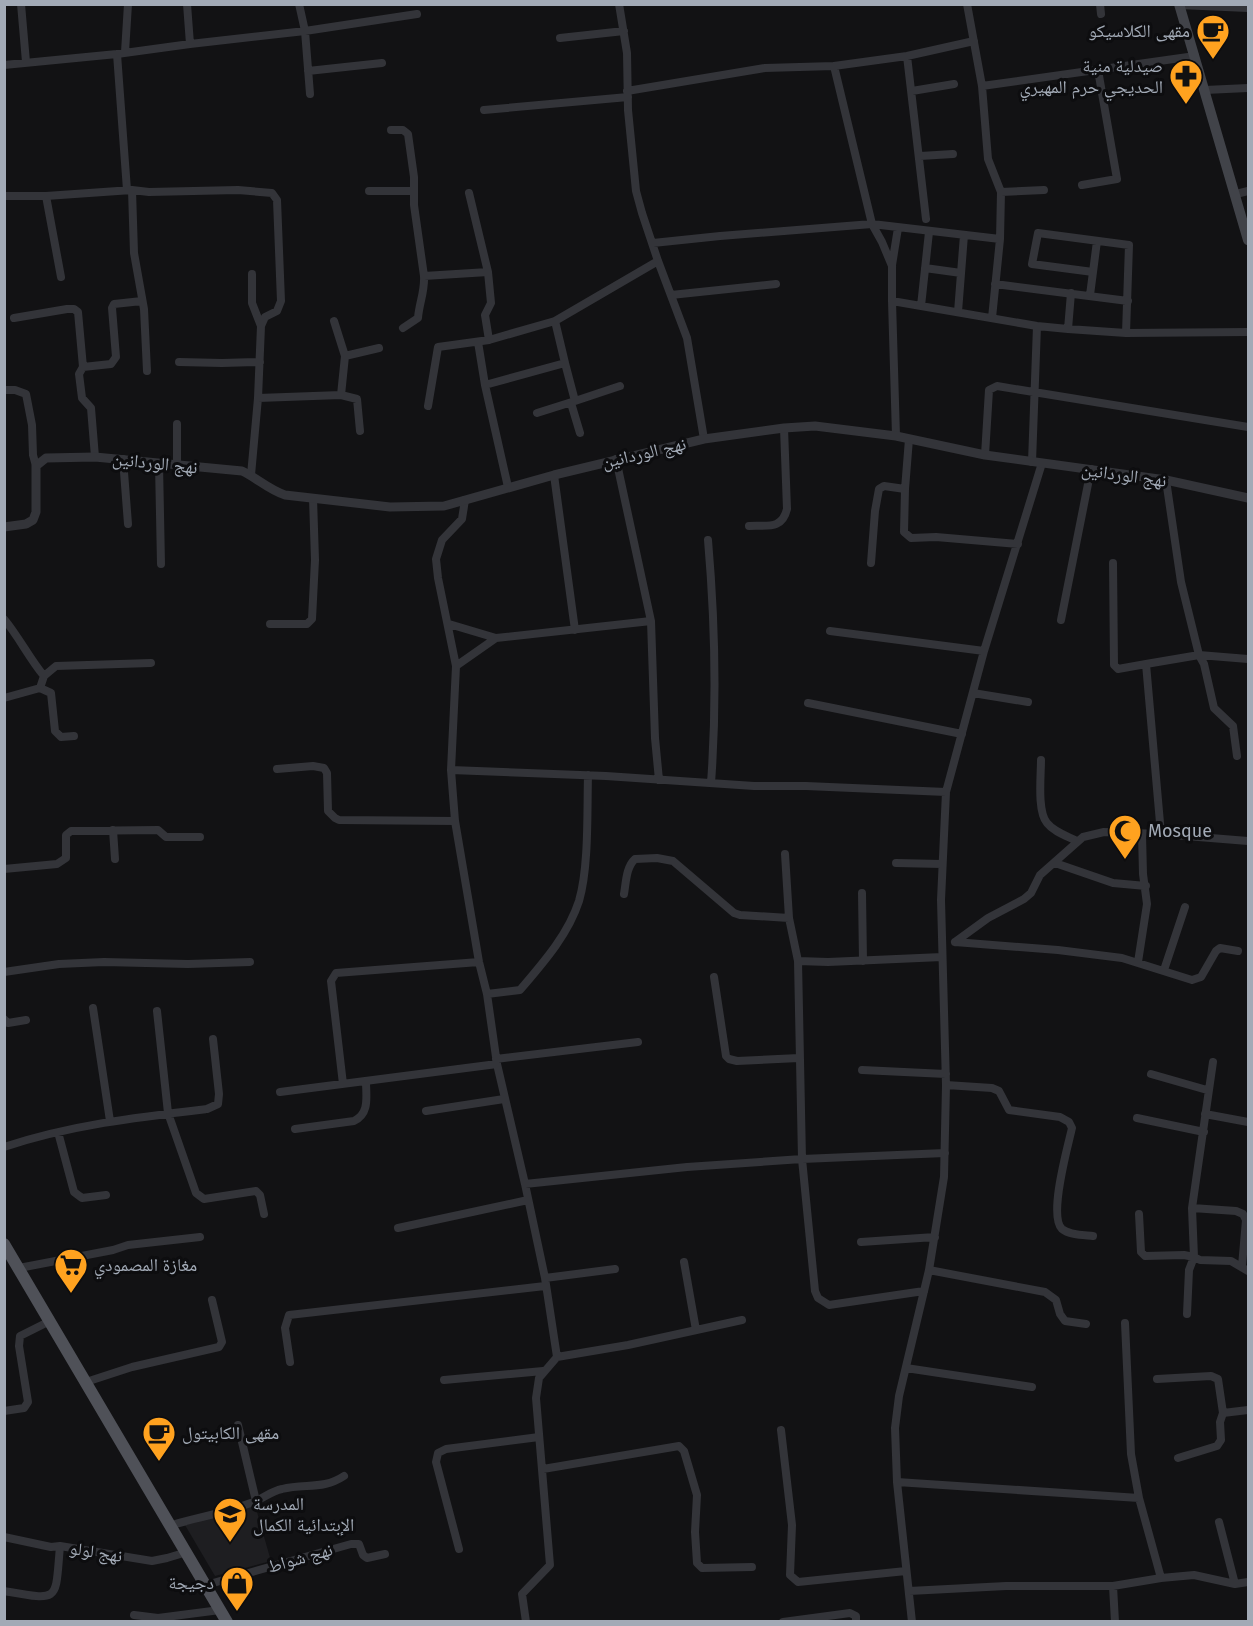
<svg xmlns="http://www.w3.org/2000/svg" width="1253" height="1626" font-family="'Fira Sans','Noto Naskh Arabic',sans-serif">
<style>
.built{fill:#1e1e21}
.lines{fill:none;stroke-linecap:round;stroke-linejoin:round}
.minor{stroke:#333439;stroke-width:8}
.tertiary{stroke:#333439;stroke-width:9}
.secondary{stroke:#414349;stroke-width:10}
.primary{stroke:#4f5158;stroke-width:12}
.labels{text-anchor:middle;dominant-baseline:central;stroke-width:6;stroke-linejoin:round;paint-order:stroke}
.poi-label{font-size:18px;fill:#a2aab6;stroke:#0d0d0f;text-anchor:start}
.street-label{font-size:18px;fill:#a2aab6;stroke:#0d0d0f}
</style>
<rect width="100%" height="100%" fill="#121214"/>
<path class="built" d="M255,1505l16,56 -56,15 -30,-51z"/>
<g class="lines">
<path class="minor" d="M21,4l5,58
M299,4l6,27 5,63
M619,4l8,49 1,57 8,81 6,22 16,48 29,77 17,101
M1100,4l1,10
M1179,5l69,3
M560,38l64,-7
M190,44l115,-13 112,-17
M125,52l3,-48
M907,56l19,163
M4,65l113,-11
M834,66l73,-10 67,-15
M308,71l74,-8
M982,86l213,-30
M1205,90l43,-2
M627,91l138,-23 69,-2 38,158 10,18 10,24
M912,91l42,-7
M484,110l144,-13
M391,130h12l5,4 6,43v28l10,71 64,-4
M920,156l33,-2
M1082,185l35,-6 -19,-109
M127,190l-10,-136 73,-10 -3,-40
M132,190l2,63 10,56 3,62
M369,191h45
M1001,192l43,-2
M469,193l19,79 3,31 -6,12 4,25
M1236,194l12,-3
M4,196h42l86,-6 17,2 89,-2 34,3 5,7 4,101 -4,10 -12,6 -4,9 -3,72 -7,77
M46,196l15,81
M898,228l-6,37v36l145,25 31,3 58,4 122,-1
M653,243l67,-7 152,-12 128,15 1,-47 -13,-33 -6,-73 -15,-82
M925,268l36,5
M1093,272l4,-31
M252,274v29l9,23
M995,284l133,17
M671,295l105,-11
M1090,295l3,-23 -61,-8 6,-31 91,12 -3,88
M892,301l4,135
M921,306l8,-74
M958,312l6,-77
M14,318l53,-9h7l4,3 5,55 -4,7 3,24 9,10 4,49
M992,318l8,-79
M403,328l15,-10c1,-14 7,-27 6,-42
M1068,329l3,-36
M478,342l7,43 23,102
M345,356l34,-8
M179,362l43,1 38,-1
M83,367l28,-3 5,-7 -4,-49 2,-4 28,-3
M485,385l80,-22 -10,-42
M4,390h11l11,4 6,31 1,30 3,11
M341,395l16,4 3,32
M258,398l83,-3 4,-39 -11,-35
M575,401l45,-15
M571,403l9,30
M428,406l10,-59 51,-7 66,-19 103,-60
M537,413l38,-12 -10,-38
M909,439l-4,50 -1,43 7,6 25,-1 82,7
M985,455l4,-65 8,-4 251,41
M123,459l5,65
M1032,462l5,-136
M159,464l2,100
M177,465v-41
M554,475l21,155
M749,526c18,-1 33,4 38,-17l-3,-81
M708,540c7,81 9,162 3,243
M871,563l4,-52 4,-22 5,-3 21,3
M1113,563l1,102 4,4 28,-5
M4,619c15,18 25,39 40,57l-4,12 -36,10
M1061,620l30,-151
M651,621l4,117 4,42
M270,624h37l5,-5 3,-59 -2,-62
M449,624l47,14
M830,631l154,20
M1199,655l5,9 10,44 19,18 4,30
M1199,655l49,4
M456,666l-18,-88 -2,-19 6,-19 20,-21 3,-19
M44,676l12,-10 95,-3
M40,688l11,5 4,38 6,6 13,-1
M973,693l55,9
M808,703l154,31
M1041,760c0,16 -4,51 6,63 7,9 20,13 30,18
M277,769l36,-3 11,2 3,5 1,38 7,7 4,2 116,1
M451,770l5,-104 40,-28 155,-17 -35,-162
M113,830l2,29
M1161,834l87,7
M785,854l4,64 9,43 4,198 143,-6
M896,863l46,1
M1055,863l58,20 33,3
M4,869l53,-5 9,-6v-23l5,-4 87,-1 8,7h34
M862,893l1,68
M624,894c2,-11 2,-27 11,-35l22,-1 16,3 61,52 6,2 49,3
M955,942l33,-24 36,-19 7,-6 9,-18 43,-38 21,-5 57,2 -15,-170 53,-9 -18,-73 -15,-102
M955,942l103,8 64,8 70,22 9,-3 15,-26 4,-3 18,3
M798,961l30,1 114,-5
M1138,962l9,-58 -4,-30 -1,-40
M1164,970l21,-63
M4,972l55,-8 45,-2 84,2 62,-2
M714,977l12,79 3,3 8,2 62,-3
M487,994l33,-4c23,-27 48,-55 59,-89 10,-34 8,-89 9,-126
M93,1008l17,113
M157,1011l11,102 28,80 8,6 52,-8 4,4 4,19
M4,1019l4,4 18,-3
M496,1059l142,-17
M1213,1062l-21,146 2,49 6,3 31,1 17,10
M862,1070l84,4
M1151,1074l56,16
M343,1084l-12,-103 5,-8 143,-11
M946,1085l46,3 7,3 10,19 51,7 9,5 3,6c-4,18 -24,88 -10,101 7,6 22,6 31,7
M280,1092l217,-28
M426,1111l78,-12
M1205,1114l43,8
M1137,1118l67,14
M295,1129l59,-8c16,-8 12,-24 12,-40
M58,1132l16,60 8,6 24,-3
M4,1147c66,-22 135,-30 203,-38l11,-5 1,-10 -6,-55
M525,1184l-28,-120 -10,-70 -8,-32 -24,-141 -4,-51 155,6 148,10h52l140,6
M1192,1208l44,3 7,3 3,6 -4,46
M1139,1214l2,38 4,4 39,-1 10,2 -5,13 -2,44
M398,1228l130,-28
M861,1242l74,-5
M684,1262l12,68
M19,1268l94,-18 15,-5 72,-8
M929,1270l116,22 11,8 4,14 5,7 21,3
M545,1278l70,-9
M1125,1323l6,131 8,44
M557,1357l-12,-79 -20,-94 162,-17 115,-8 13,132 3,7 11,7 95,-14
M290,1362l-5,-34 4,-13 256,-29
M906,1368l126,19
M1157,1379l54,-3 7,3 5,34
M444,1380l99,-9
M86,1382l46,-15 87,-20 3,-5 -10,-42
M4,1411l20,-3 4,-6 -9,-56 1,-10 30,-15
M238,1425l18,76
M781,1430l11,95 -2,50 8,7 108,-11
M1178,1458l39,-12 4,-6 -1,-18 3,-9 25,-3
M543,1469l136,-23 5,5 13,44 -2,37 2,31 5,5 50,-1
M897,1482l242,16 22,80 33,-3 41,9 13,-2
M1219,1522l16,62
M172,1525c27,-8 58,-13 84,-24 9,-4 16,-10 26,-12 23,-6 41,1 62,-13
M4,1537l47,10 9,-1 92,15 15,-3 20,-6
M459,1549l-23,-87 2,-9 8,-4 93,-12
M206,1585l145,-41h8l4,11 4,3 18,-4
M1113,1586l2,36
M4,1591c57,10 51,11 56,-45
M909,1591l97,-5h107l48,-8
M134,1615l24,3 62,-8
M526,1622l-4,-28 28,-29 -14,-167 3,-20 18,-21 71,-12 114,-25
M783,1622l67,-9 6,3v6
M912,1622l-15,-140 -2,-54 4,-32 30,-126 15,-93 2,-92 -5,-185 5,-108 38,-141 58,-188"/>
<path class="tertiary" d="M4,527l22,-3 7,-4 3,-8v-46l10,-8 49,-1 147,14c15,7 27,19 43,24l105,12 54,-1 110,-31 150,-36 80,-11 31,-2 81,10 89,19 181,25 82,18"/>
<path class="secondary" d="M1179,4l69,236"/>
<path class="primary" d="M4,1244l223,378"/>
</g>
<defs>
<symbol id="cafe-pin" viewBox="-11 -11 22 30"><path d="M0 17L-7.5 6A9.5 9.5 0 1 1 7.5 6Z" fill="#ffa21f" stroke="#0d0d0f"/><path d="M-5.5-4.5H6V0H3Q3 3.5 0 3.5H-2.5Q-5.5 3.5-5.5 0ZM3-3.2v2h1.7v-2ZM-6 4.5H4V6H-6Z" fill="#111"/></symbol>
<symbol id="pharmacy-pin" viewBox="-11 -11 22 30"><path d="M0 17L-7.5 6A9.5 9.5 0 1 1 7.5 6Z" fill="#ffa21f" stroke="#0d0d0f"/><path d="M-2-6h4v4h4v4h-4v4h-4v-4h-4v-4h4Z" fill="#111"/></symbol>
<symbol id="mosque-pin" viewBox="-11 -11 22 30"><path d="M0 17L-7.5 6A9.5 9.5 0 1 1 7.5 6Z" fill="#ffa21f" stroke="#0d0d0f"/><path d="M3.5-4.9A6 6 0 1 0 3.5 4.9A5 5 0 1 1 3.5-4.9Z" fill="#111"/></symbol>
<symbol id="supermarket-pin" viewBox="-11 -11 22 30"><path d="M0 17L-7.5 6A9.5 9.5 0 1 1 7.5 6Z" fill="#ffa21f" stroke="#0d0d0f"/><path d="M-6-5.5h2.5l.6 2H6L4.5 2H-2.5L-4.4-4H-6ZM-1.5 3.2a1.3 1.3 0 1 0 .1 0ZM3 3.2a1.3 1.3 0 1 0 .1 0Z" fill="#111"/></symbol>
<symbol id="school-pin" viewBox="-11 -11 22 30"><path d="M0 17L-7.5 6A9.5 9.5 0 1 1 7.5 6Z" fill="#ffa21f" stroke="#0d0d0f"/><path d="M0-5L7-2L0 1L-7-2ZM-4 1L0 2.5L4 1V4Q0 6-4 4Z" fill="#111"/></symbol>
<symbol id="shop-pin" viewBox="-11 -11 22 30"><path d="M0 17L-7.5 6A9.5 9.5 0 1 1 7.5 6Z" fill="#ffa21f" stroke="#0d0d0f"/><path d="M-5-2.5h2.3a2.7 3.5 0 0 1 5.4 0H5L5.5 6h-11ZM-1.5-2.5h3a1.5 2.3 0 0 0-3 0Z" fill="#111"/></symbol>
</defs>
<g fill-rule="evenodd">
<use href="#cafe-pin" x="1194" y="12" width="38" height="52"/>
<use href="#pharmacy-pin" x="1167" y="57" width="38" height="52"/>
<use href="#mosque-pin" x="1106" y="812" width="38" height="52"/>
<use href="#supermarket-pin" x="52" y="1246" width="38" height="52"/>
<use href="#cafe-pin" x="140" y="1414" width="38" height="52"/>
<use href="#school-pin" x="211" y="1495" width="38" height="52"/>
<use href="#shop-pin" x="218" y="1564" width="38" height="52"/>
</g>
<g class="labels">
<g class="poi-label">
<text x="1190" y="31" text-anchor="end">مقهى الكلاسيكو</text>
<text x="1163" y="66" text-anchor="end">صيدلية منية<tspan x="1163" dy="21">الحديجي حرم المهيري</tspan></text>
<text x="1148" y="831">Mosque</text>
<text x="94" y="1265">مغازة المصمودي</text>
<text x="182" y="1433">مقهى الكابيتول</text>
<text x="253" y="1504">المدرسة<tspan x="253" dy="21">الإبتدائية الكمال</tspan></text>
<text x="214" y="1583" text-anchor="end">دجيجة</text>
</g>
<g class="street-label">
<text transform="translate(644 453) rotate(-13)">نهج الوردانين</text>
<text transform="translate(155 463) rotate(6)">نهج الوردانين</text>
<text transform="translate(1124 475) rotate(8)">نهج الوردانين</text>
<text transform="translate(96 1552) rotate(9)">نهج لولو</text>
<text transform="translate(300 1558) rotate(-16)">نهج شواط</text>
</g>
</g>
<rect width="1253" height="1626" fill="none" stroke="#a2aab6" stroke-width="12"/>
</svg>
